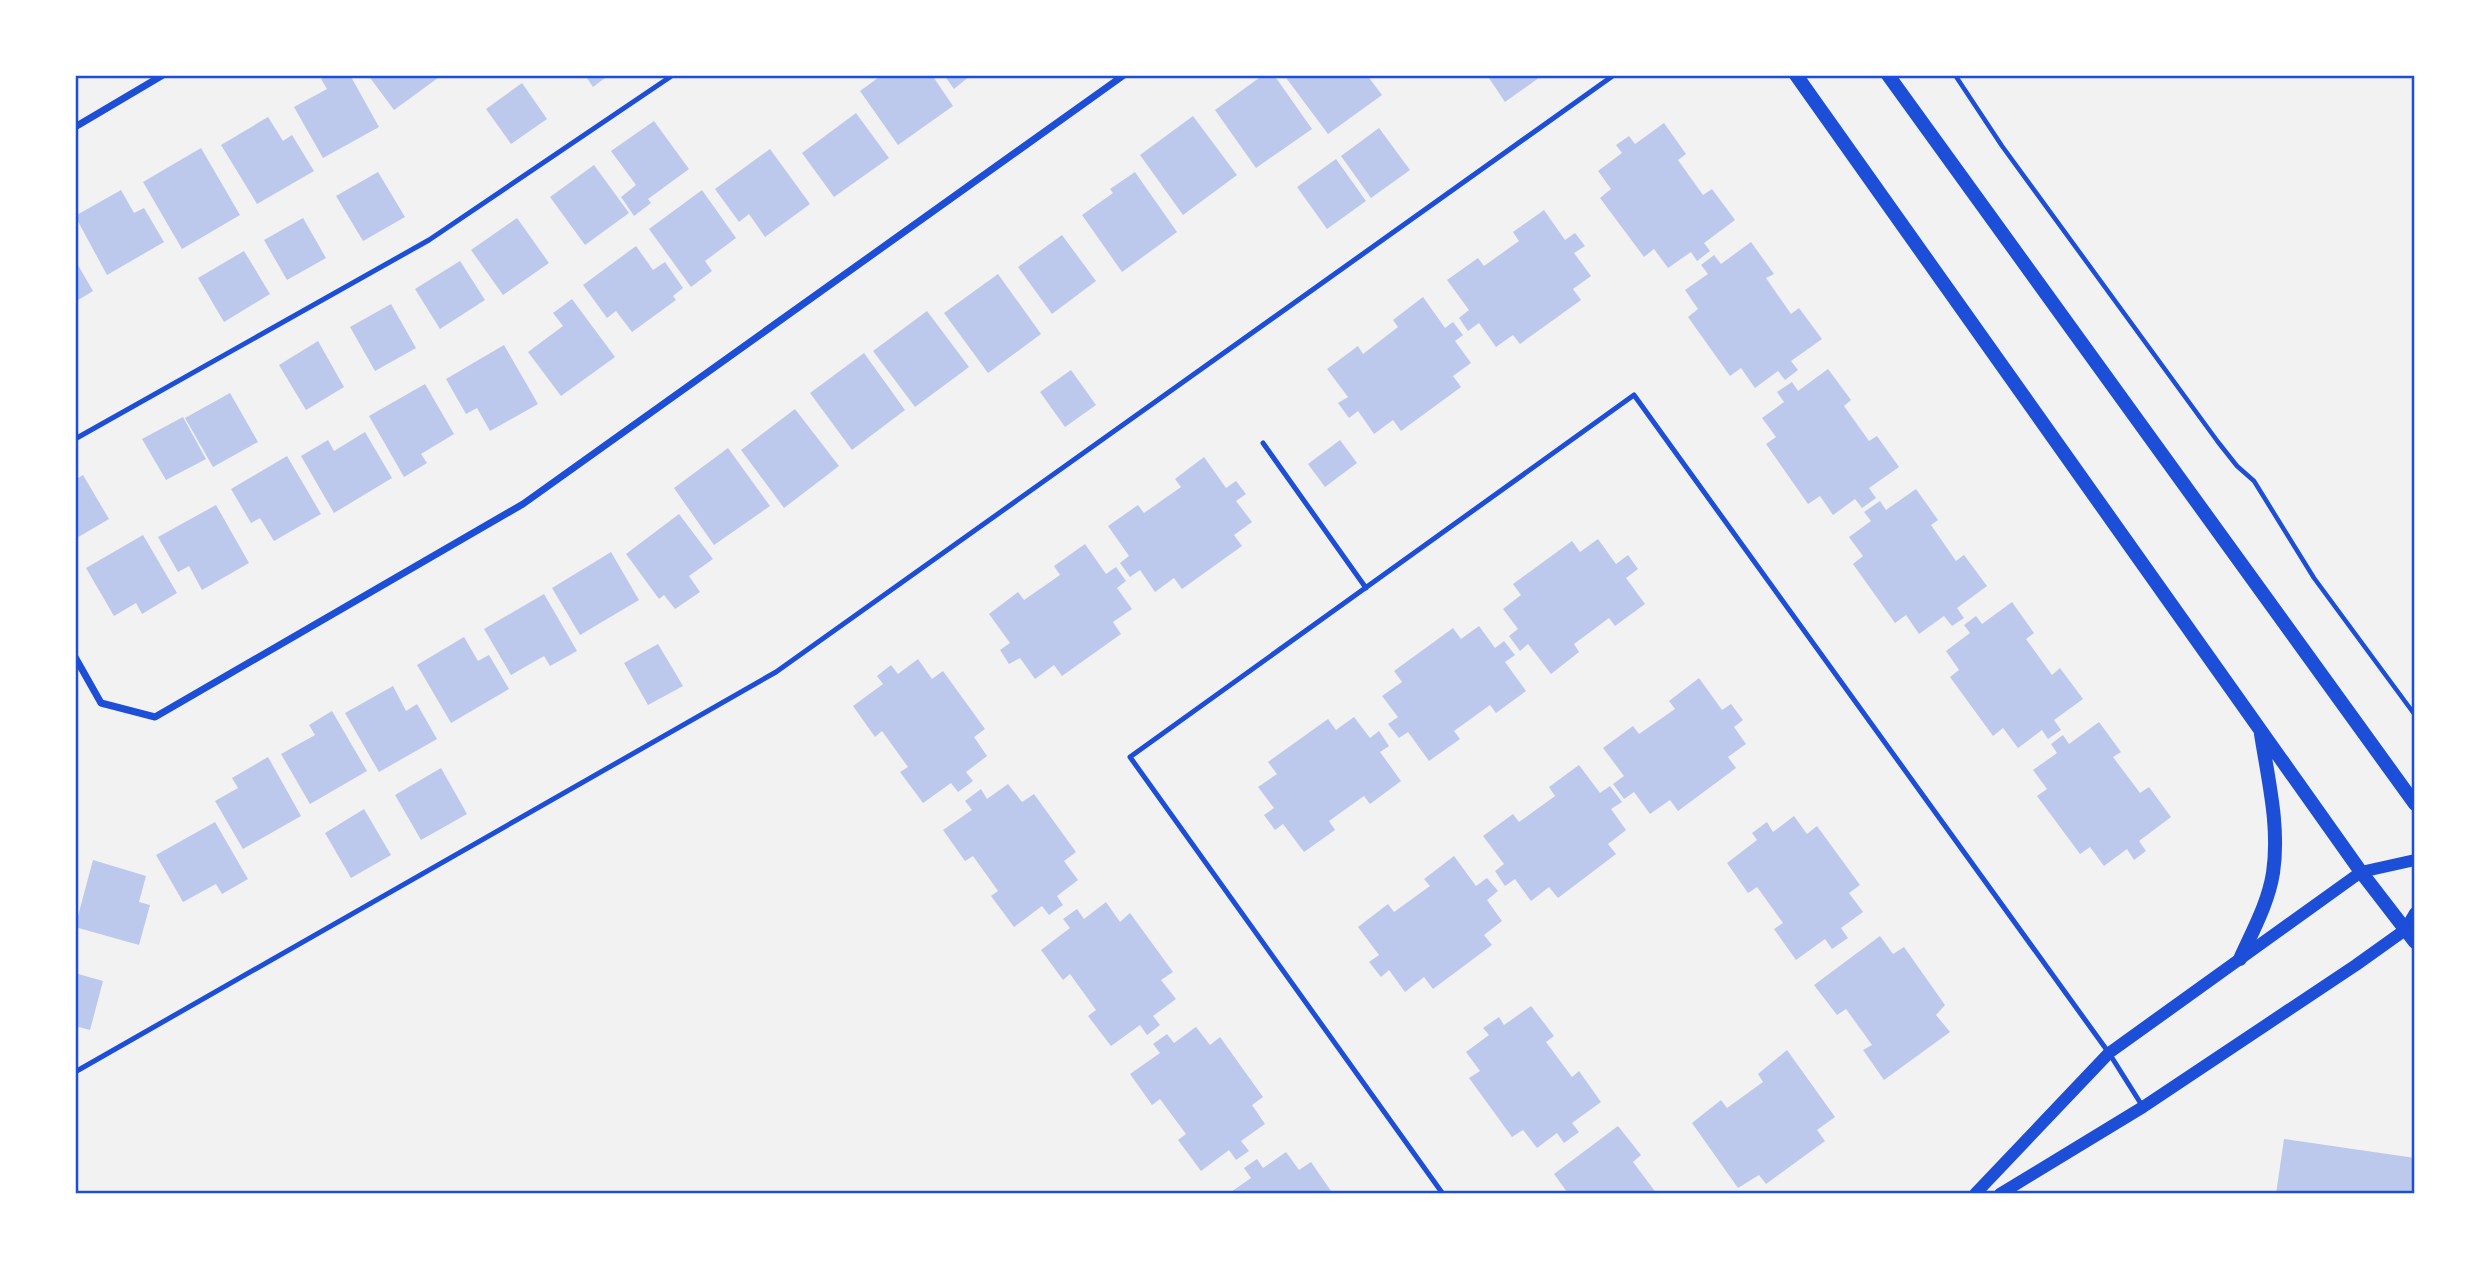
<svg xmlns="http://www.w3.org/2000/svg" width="2490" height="1269" font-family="'Fira Sans',sans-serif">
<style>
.building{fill:#bdc9ec}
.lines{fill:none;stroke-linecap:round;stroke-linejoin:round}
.path{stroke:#1d4ed8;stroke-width:4.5}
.service{stroke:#1d4ed8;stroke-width:5}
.minor{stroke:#1d4ed8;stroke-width:7}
.tertiary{stroke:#1d4ed8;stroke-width:12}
.secondary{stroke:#1d4ed8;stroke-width:14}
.neatline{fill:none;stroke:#1d4ed8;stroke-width:2.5}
</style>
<rect width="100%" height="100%" fill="#f2f2f2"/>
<path class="building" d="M328,75h22l29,52 -56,31 -29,-51 33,-18 -6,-10z
M368,75h74l-48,35z
M585,75h24l-16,12z
M882,75h50l21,31 -55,39 -38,-54z
M944,75h27l-17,14z
M1263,75h11l38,54 -56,39 -41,-58z
M1284,75h83l15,20 -54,39z
M1487,75h56l-38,27z
M522,83l25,36 -36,25 -25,-35z
M856,113l33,45 -55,39 -32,-44z
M1193,116l44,59 -54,40 -43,-60z
M268,117l15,24 9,-6 22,36 -57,33 -36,-59z
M654,121l35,48 -41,30 3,4 -17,13 -13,-19 15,-12 -25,-34z
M1664,123l22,31 -8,6 25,35 9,-6 23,31 -31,23 6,8 -13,10 -6,-9 -23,16 -14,-19 -10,8 -44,-59 11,-9 -13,-18 24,-18 -6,-8 13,-9 6,8z
M1379,128l31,42 -39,28 -30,-42z
M201,148l39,67 -58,34 -39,-67z
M770,149l40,55 -45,33 -16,-23 -10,8 -24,-33z
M1336,159l30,42 -39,28 -30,-42z
M594,165l35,48 -44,32 -35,-48z
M378,172l27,45 -42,24 -27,-45z
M1135,172l42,60 -55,40 -40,-57 31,-22 -3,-4z
M121,190l13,23 10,-5 20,34 -57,33 -32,-59z
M702,190l34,48 -31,23 7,10 -21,16 -42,-58z
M1544,210l21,30 10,-7 10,13 -11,7 17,23 -18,13 8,11 -61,44 -7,-9 -17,12 -17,-24 -11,8 -9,-13 10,-8 -22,-30 31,-22 6,8 35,-25 -6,-9z
M303,218l23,40 -39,22 -23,-40z
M517,218l32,45 -46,32 -32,-45z
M1062,235l34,46 -44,33 -34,-47z
M1751,242l23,32 -8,4 25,36 8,-6 23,31 -31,22 7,9 -13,10 -7,-9 -23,17 -14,-20 -11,8 -42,-59 10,-8 -13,-19 23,-16 -7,-9 13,-10 7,9z
M636,246l17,24 12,-8 18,26 -10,8 3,4 -44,32 -16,-21 -9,7 -24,-33z
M244,251l26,43 -46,28 -26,-44z
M75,260l18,31 -18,11z
M460,261l25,39 -45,29 -25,-40z
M998,274l43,60 -53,39 -44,-60z
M1423,297l22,31 8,-6 10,13 -8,6 16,22 -18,13 8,11 -60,44 -8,-11 -19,14 -16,-23 -9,7 -11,-15 10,-6 -21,-28 31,-23 5,8 35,-27 -5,-7z
M572,299l43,58 -54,39 -33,-44 35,-26 -10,-13z
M391,304l25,44 -41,23 -25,-44z
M927,311l42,56 -54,40 -42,-56z
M318,341l26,46 -38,23 -27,-45z
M504,345l34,59 -48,27 -13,-23 -11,6 -20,-35z
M864,353l41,57 -53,40 -42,-57z
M1828,369l23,31 -7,6 25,35 8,-5 22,31 -30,21 7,10 -14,10 -7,-9 -22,16 -13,-19 -12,8 -42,-60 10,-7 -14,-19 22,-16 -7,-10 15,-10 6,9z
M1071,370l25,35 -31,22 -25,-35z
M425,384l29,50 -33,20 6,9 -23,14 -35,-61z
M230,393l28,49 -45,25 -28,-49z
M795,409l44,57 -55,42 -43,-58z
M183,417l23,42 -40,21 -24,-41z
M365,432l27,46 -58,35 -33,-57 27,-16 6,11z
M1340,440l17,23 -32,24 -17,-23z
M728,448l42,58 -56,39 -40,-57z
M287,456l34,58 -47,27 -14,-23 -9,5 -20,-34z
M1204,457l22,31 10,-7 10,13 -10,7 16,21 -18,13 8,11 -60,43 -8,-11 -19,14 -15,-22 -10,7 -10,-14 9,-7 -21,-30 30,-21 6,8 37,-26 -6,-8z
M83,475l26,44 -34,20v-59z
M1916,489l22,31 -7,5 25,36 8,-6 23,31 -30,22 7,10 -12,8 -8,-10 -25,18 -13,-19 -11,8 -42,-59 10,-8 -14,-19 22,-16 -7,-9 16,-11 6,9z
M216,505l33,58 -47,27 -13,-24 -11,6 -20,-35z
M679,514l34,45 -24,17 11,16 -25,17 -11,-14 -5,4 -33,-45z
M143,535l34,58 -35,21 -6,-11 -22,13 -28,-48z
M1598,539l18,25 12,-9 10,14 -12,9 19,26 -30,22 -6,-8 -35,26 5,8 -28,22 -23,-30 -8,7 -11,-15 9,-7 -15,-20 18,-14 -8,-11 59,-43 8,11z
M1085,544l21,30 10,-7 10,14 -9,7 15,21 -19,13 8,12 -59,42 -8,-11 -19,14 -15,-21 -11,6 -9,-14 10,-7 -21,-29 29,-22 6,8 36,-25 -6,-9z
M611,552l28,48 -59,35 -28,-47z
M544,594l33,57 -27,15 -6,-10 -33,19 -27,-46z
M2012,602l22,31 -8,6 26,36 8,-7 23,31 -29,21 7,10 -13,9 -6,-9 -24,18 -15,-20 -10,8 -43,-59 9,-7 -13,-19 24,-18 -6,-8 12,-9 6,8z
M1479,626l16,22 9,-7 11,14 -10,7 21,29 -30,22 -6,-8 -36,26 6,8 -31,22 -21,-29 -9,6 -11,-14 10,-7 -16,-21 20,-14 -8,-11 59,-43 8,11z
M464,637l14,24 11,-6 20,34 -58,34 -34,-58z
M658,644l25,42 -35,19 -24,-42z
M918,659l14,20 11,-8 42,58 -11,8 13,19 -21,16 7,9 -15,11 -7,-9 -28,20 -23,-31 8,-5 -26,-36 -7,6 -22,-31 30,-22 -6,-8 14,-11 7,9z
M1699,678l23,32 9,-6 12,16 -9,7 12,17 -18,13 8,11 -58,43 -8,-11 -20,14 -16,-22 -10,7 -11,-15 11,-8 -21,-28 30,-22 6,8 36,-25 -6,-8z
M393,686l13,25 11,-7 20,35 -58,33 -34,-59z
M332,711l35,60 -57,33 -29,-50 34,-19 -6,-10z
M1354,717l16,21 9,-7 10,15 -9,6 21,29 -31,23 -6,-8 -35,25 6,9 -31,22 -21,-28 -8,6 -11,-15 10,-7 -16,-21 19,-13 -9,-12 60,-43 8,11z
M2099,722l22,30 -8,5 27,36 9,-6 22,30 -32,24 7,10 -12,9 -7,-11 -23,17 -14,-19 -10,7 -43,-58 10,-7 -14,-19 24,-17 -6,-9 12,-9 6,9z
M268,757l33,59 -58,33 -28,-48 23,-13 -6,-10z
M1579,765l21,28 10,-7 12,16 -11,7 15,21 -18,14 8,10 -58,44 -9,-11 -18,14 -16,-22 -10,7 -10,-15 9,-7 -21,-28 30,-22 6,8 36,-26 -6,-9z
M441,768l26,46 -46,26 -26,-45z
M1008,784l14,18 12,-8 42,58 -12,9 14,19 -21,16 6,9 -14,10 -7,-9 -28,21 -23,-31 7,-5 -25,-35 -8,5 -22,-31 29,-20 -7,-9 16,-12 6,10z
M364,809l27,46 -40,23 -26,-45z
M1794,816l13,18 10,-8 43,59 -11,8 14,19 -22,16 7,10 -16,11 -7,-10 -29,21 -22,-31 9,-6 -26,-36 -9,6 -21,-30 30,-23 -5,-7 15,-11 6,10z
M215,822l33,57 -26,15 -6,-10 -33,18 -27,-47z
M1454,856l22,30 11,-8 11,13 -11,9 15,21 -18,14 8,10 -59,44 -9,-12 -19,15 -16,-22 -8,7 -12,-15 10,-7 -21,-28 30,-23 6,8 36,-26 -6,-7z
M93,860l53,16 -7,26 11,3 -11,40 -64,-18z
M1106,902l14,20 10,-9 43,59 -12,8 15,19 -23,17 7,9 -13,10 -7,-10 -29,21 -23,-30 8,-6 -26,-36 -7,6 -22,-30 29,-22 -7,-9 14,-10 7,10z
M1880,936l13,18 11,-7 41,58 -9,10 14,17 -66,48 -21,-30 9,-5 -26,-36 -9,6 -23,-30z
M75,973l28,8 -13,49 -15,-4z
M1531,1006l23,30 -8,6 26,35 7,-6 22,31 -29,21 7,9 -15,11 -7,-10 -20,15 -14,-18 -11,7 -43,-59 11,-7 -14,-19 23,-17 -6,-7 16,-11 5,8z
M1196,1027l14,18 10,-8 43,60 -11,8 13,19 -24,17 8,10 -13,9 -7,-10 -28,21 -23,-31 8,-6 -26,-35 -8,6 -22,-31 30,-21 -7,-9 14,-10 7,9z
M1787,1050l48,67 -18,13 8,11 -59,43 -7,-9 -21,13 -46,-65 29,-23 6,8 36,-26 -5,-8z
M1618,1126l23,29 -8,7 24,32h-92l2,-2 -13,-18z
M2284,1139l131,19v36h-139z
M1286,1152l13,18 12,-8 22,32h-105l23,-16 -7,-10 13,-9 6,9z"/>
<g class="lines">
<path class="path" d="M1955,75l47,71 216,296 19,24 17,15 60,97 101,137"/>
<path class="service" d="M75,439l354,-199 244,-165
M1263,443l103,145
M75,1072l701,-400 838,-597
M1443,1194l-313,-437 504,-362 475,658 34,54"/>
<path class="minor" d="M75,127l88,-52
M75,657l26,46 54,14 368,-213 601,-429"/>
<path class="tertiary" d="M1975,1194l134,-141 252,-181 54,-12
M2000,1194l143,-87 213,-142 49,-35 10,-17"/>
<path class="secondary" d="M1796,75l565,797 54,70
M1888,75l527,729
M2240,959c12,-27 28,-55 33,-86 7,-46 -5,-94 -12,-139"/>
</g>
<rect width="2490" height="1269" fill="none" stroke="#ffffff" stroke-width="154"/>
<rect x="77" y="77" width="2336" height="1115" class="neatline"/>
</svg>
